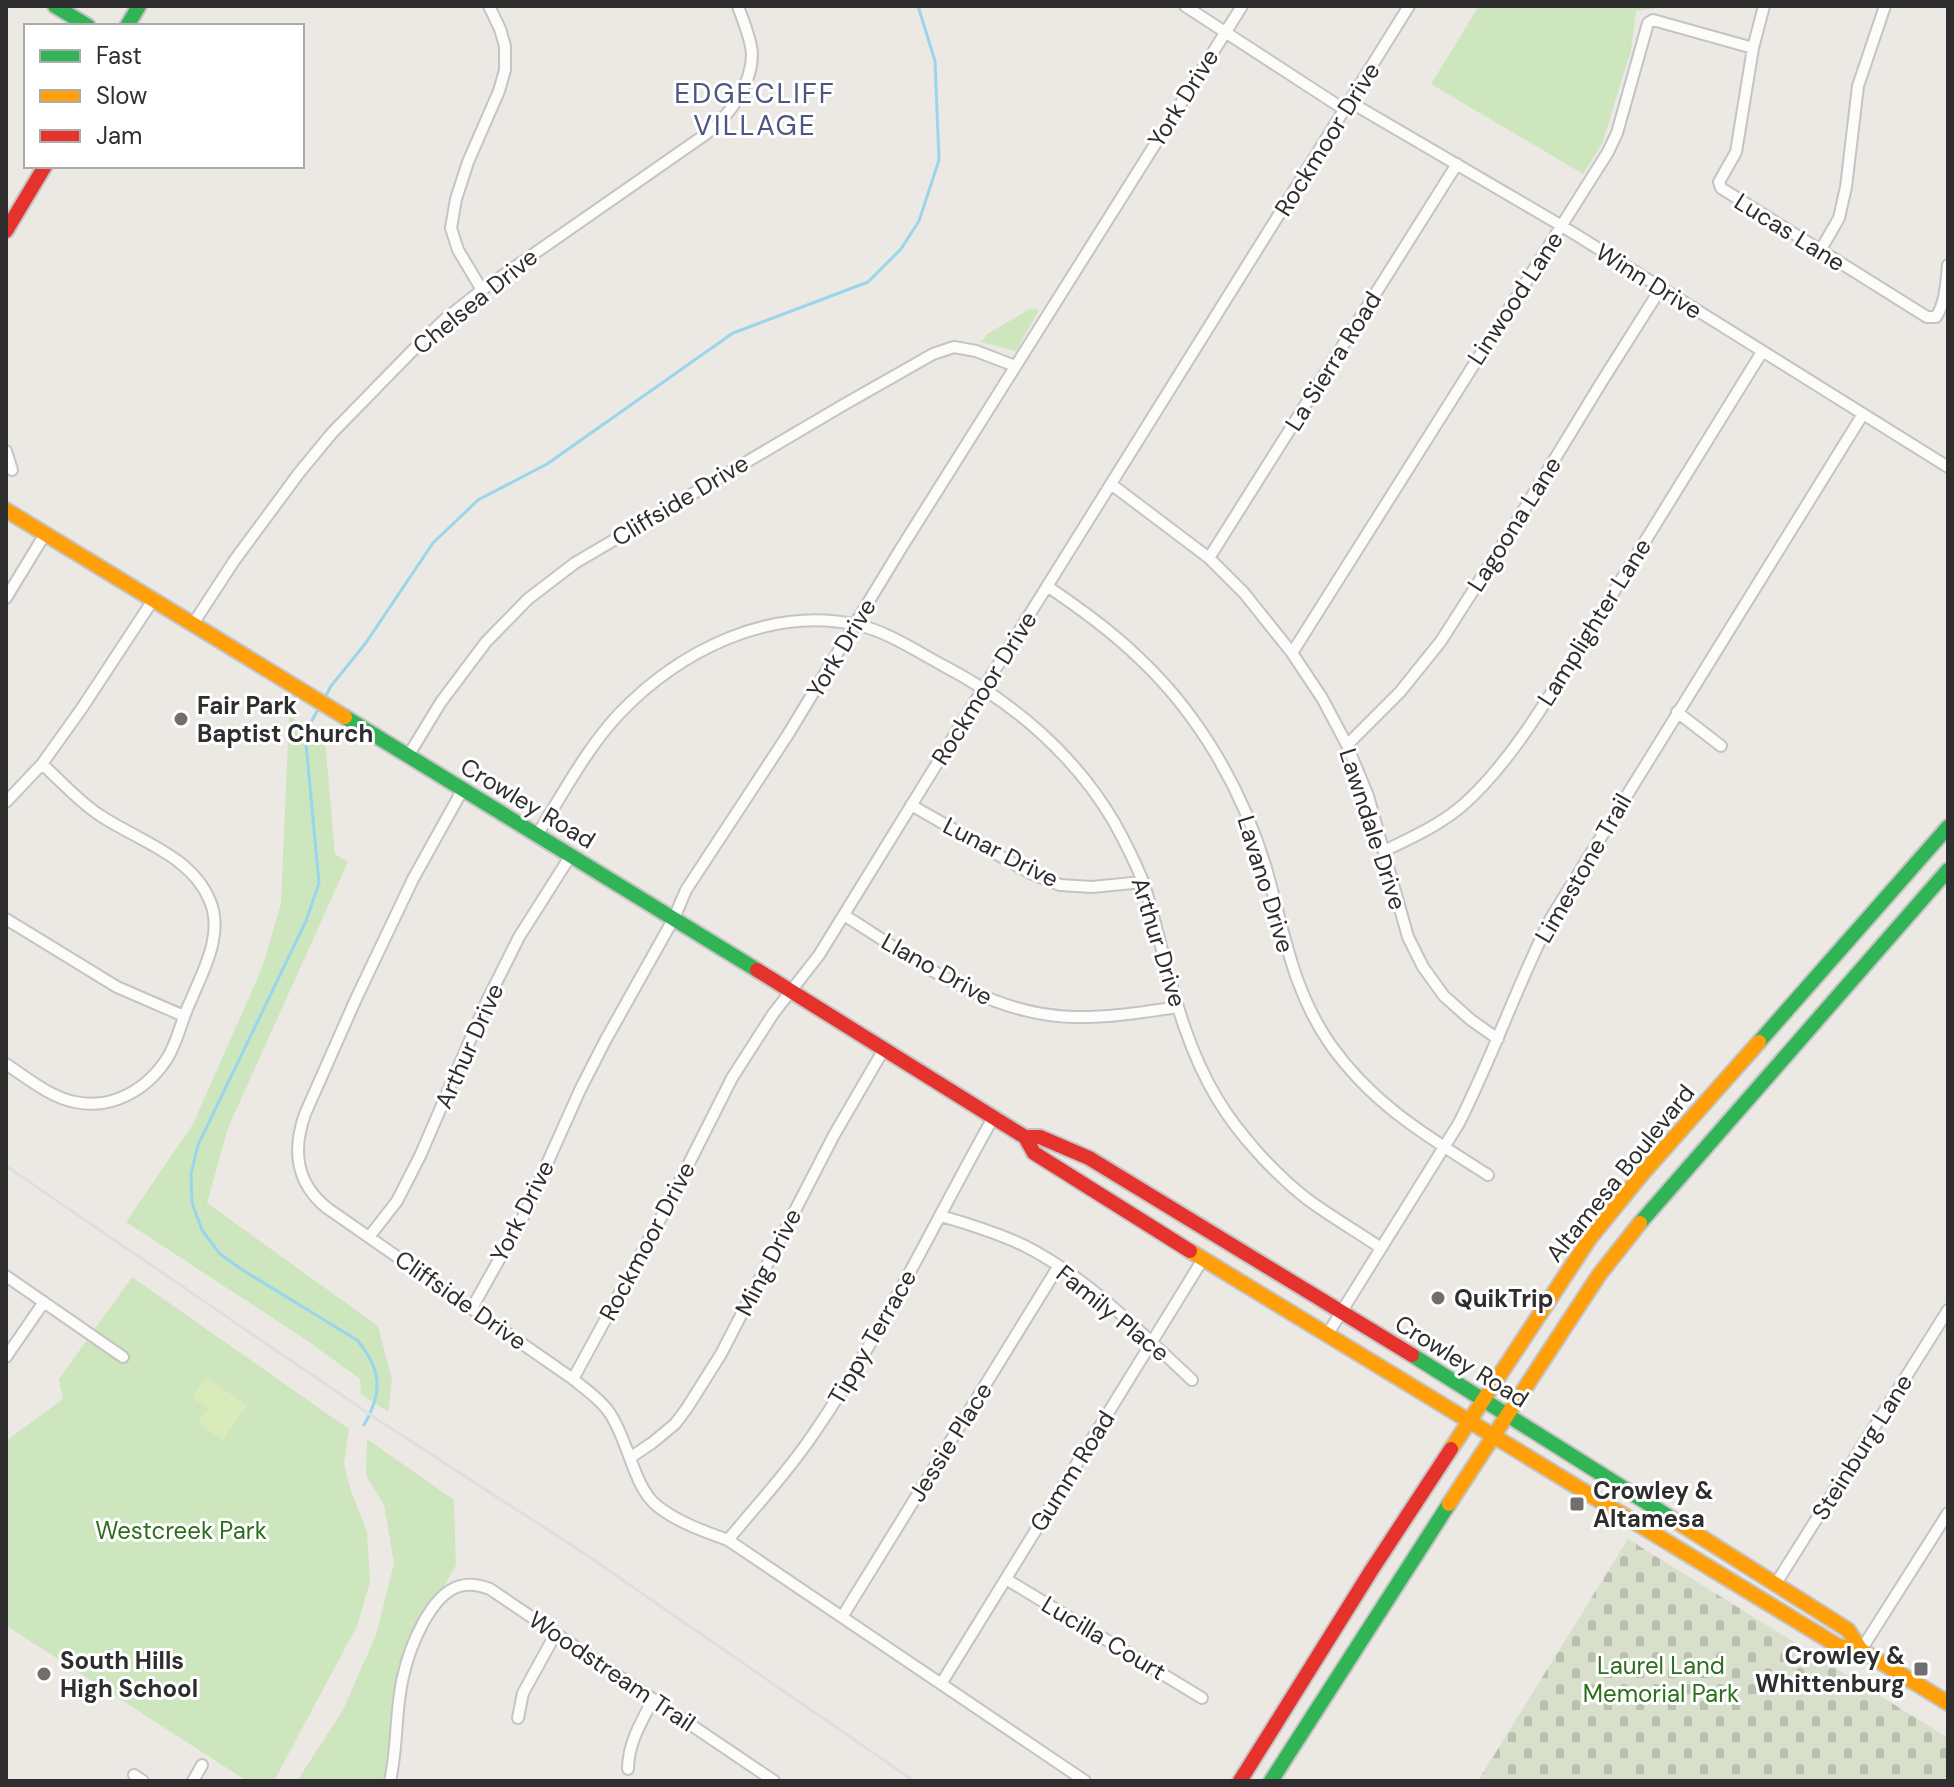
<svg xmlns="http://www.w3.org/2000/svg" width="1954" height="1787" font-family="'DM Sans',sans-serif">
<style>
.green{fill:#cee6be}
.cemetery{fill:url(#cemetery-stones)}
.pitch{fill:#d9eabb}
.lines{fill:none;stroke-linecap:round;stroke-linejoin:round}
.stream{stroke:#99d6ec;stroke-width:3}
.street-casing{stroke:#c5c4c5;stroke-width:14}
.fast-casing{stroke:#c5c4c5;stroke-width:18}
.slow-casing{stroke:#c5c4c5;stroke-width:18}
.jam-casing{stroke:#c5c4c5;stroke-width:18}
.street{stroke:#fcfcfb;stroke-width:10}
.fast{stroke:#30b455;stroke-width:14}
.slow{stroke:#ff9f0a;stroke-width:14}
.jam{stroke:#e5322d;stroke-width:14}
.rail{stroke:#dfdfe1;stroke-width:3}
.poi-dot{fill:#706f6e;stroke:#fff;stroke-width:3}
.labels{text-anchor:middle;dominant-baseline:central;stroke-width:6;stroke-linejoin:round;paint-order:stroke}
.street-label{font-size:24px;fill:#2e2e2e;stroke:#fff}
.poi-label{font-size:24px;font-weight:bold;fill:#2e2e2e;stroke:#fff;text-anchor:start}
.park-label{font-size:24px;fill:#2c6e1b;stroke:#fff}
.quarter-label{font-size:28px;letter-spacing:2px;fill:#4d5680;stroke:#fff}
</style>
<defs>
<pattern id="cemetery-stones" width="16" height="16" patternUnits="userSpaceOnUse" patternTransform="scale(2)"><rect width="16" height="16" fill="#d8e0cc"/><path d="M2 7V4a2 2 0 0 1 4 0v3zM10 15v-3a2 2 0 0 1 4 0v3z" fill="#bac0b0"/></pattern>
</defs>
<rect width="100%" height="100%" fill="#ece8e4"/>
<path class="green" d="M1479,6h179l-1,2 -21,3 -5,39 -29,94 -19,30 -152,-90z
M1030,309l9,1 -23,41 -35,-9 6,-8z
M289,716l36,23 10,115 13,8 -120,266 -21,75 171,123 14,54 -4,32 -27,-18 -1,-15 -58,-42 -176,-115 67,-98 69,-156 19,-64z
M132,1277l217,152 -5,34 6,25 17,44 3,50 -13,44 -83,155h-27l-237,-153 -4,-5v-182l57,-42 -4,-20z
M367,1439l87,61 2,65 -58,103 -4,45v44l-11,24h-86l46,-71 33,-75 18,-72 -10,-58 -18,-30z"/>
<path class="cemetery" d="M1628,1539l320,199v43h-470z"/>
<path class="pitch" d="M206,1377l41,28 -24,35 -25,-17 10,-15 -16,-10z"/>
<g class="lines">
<path class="stream" d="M324,699l7,-13 34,-42 68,-101 45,-43 69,-36 186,-131 135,-51 33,-33 18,-28 20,-61 -4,-99 -17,-55
M320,706l-15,27 14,150 -13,38 -108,224 -7,29 1,29 10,27 18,24 24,17 113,69c25,30 26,52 7,85"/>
<defs>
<path id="street" d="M1185,6l160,104
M1764,6l-11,42 -17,104 -17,30 2,6 206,129h9c10,-15 10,-34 12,-52
M1350,102l212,124 386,241
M1820,251l19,-33 7,-31 12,-101 27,-80
M482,290l-24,-40 -7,-22 5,-29 12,-37 31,-71 6,-21v-24l-5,-17 -11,-23
M6,451l6,19
M1111,484l98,74 35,35 48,60 30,45 25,47 21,51 40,141 15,30 21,29 27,24 27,19
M1209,558l248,-394
M1047,586c32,22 63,44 91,71 61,57 104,132 128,211 18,63 26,121 64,176 43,61 97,92 158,131
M6,598l39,-64
M193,624l41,-63 65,-88 33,-40 83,-85 29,-28 38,-30 224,-156c23,-18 46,-49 46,-80 -1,-16 -9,-33 -14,-48
M1292,653l316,-501 9,-19 31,-110 5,-3 100,28
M1677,712l44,34
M1347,745l53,-53 41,-51 65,-102 95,-156 60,-95
M408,756l33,-54 45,-60 42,-43 47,-36 270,-159 88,-50 21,-7 22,4 39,15
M463,789l-50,90 -58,122 -50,113c-13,37 -9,69 22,94l246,171c12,10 27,20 36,33 19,27 24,73 47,93 21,17 47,26 72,35l357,241
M6,802l36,-38 40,-56 71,-108
M911,805l119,68 30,12 32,2 51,-5
M537,835c26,-41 49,-86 82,-121 60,-63 151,-109 239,-89 28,6 60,27 86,41 69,36 130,88 170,156 10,18 20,38 28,57 8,22 13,45 19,67 14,53 28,107 57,154 21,35 57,74 89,99 23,17 49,32 74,49
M1384,851c27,-13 56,-26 79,-46 51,-45 93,-120 129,-178 57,-91 113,-183 170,-275
M844,915c70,44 143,100 229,102 36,1 70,-5 105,-10
M6,919l111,68 67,29
M6,1064c21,14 44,33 69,38 38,8 73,-13 93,-45 10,-17 14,-39 23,-57 12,-29 33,-66 19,-99 -18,-45 -71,-60 -109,-85 -21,-13 -40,-35 -59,-52
M941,1216c28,8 56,17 82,29 64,32 117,87 169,135
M369,1237l28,-36 23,-45 67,-155 32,-64 52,-82
M6,1276l117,81
M472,1308l52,-93 56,-125 25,-49 69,-123 12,-28 101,-154 113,-186 342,-544
M1327,1335l132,-212c34,-67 58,-138 92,-205l312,-504
M6,1357l38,-55
M573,1379l97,-178 62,-123 41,-64 46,-59 164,-266 426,-683
M631,1457l21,-14 23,-19 12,-16 34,-54 113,-219 50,-86
M728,1540c28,-34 59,-67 84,-104 70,-101 121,-212 181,-318
M1006,1579l196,119
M1775,1585l173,-275
M842,1617l216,-350
M1861,1650l87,-137
M941,1684l262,-425
M518,1718l5,-25 33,-60
M628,1769c0,-26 14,-48 25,-70
M134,1775l9,6
M193,1781l9,-16
M390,1781c8,-35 5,-71 13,-104 6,-28 27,-83 57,-91 11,-3 20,-1 30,3l284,192"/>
<path id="fast" d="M55,6l33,20
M127,26l12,-20
M345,717l412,253
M1759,1042l189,-215
M1640,1223l308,-353
M1412,1355l259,163
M1271,1781l178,-277"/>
<path id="slow" d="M6,510l339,207
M1190,1251l648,395 23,4
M1451,1449l139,-211 52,-64 117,-132
M1449,1504l150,-229 41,-52
M1671,1518l177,112 13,20 87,53"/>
<path id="jam" d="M6,231l39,-65
M757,970l268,167 9,16 156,98
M1025,1137h15l49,21 323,197
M1240,1781l131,-210 80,-122"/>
</defs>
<use href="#street" class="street-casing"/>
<use href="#fast" class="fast-casing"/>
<use href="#slow" class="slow-casing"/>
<use href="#jam" class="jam-casing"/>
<use href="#street" class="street"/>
<use href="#fast" class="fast"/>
<use href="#slow" class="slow"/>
<use href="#jam" class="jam"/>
<path class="rail" d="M6,1166l369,252 207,134 332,229"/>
</g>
<g class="poi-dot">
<circle cx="181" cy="719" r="8"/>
<circle cx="1438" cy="1298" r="8"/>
<rect x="1569" y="1496" width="16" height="16" rx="4"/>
<rect x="1913" y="1661" width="16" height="16" rx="4"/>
<circle cx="44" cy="1674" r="8"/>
</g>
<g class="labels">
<g class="street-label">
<text transform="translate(1183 98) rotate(-58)">York Drive</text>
<text transform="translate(1327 139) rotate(-58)">Rockmoor Drive</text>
<text transform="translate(1790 232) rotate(32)">Lucas Lane</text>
<text transform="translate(1649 281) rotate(32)">Winn Drive</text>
<text transform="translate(1515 298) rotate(-57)">Linwood Lane</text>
<text transform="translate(475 301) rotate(-39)">Chelsea Drive</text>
<text transform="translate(1333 361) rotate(-58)">La Sierra Road</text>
<text transform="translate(680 500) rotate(-31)">Cliffside Drive</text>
<text transform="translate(1514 524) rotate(-58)">Lagoona Lane</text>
<text transform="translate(1594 622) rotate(-58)">Lamplighter Lane</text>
<text transform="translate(841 648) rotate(-59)">York Drive</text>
<text transform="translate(984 688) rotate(-58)">Rockmoor Drive</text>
<text transform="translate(528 803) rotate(31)">Crowley Road</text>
<text transform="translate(1373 829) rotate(72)">Lawndale Drive</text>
<text transform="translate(1001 852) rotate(27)">Lunar Drive</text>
<text transform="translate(1583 868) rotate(-60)">Limestone Trail</text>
<text transform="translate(1266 884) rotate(73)">Lavano Drive</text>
<text transform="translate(1159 942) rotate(73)">Arthur Drive</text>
<text transform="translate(937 969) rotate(29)">Llano Drive</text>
<text transform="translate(469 1046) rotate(-66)">Arthur Drive</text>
<text transform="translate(1620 1173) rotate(-51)">Altamesa Boulevard</text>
<text transform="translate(522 1211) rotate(-63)">York Drive</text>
<text transform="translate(647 1241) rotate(-62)">Rockmoor Drive</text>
<text transform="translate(768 1262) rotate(-63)">Ming Drive</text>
<text transform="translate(461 1300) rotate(35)">Cliffside Drive</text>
<text transform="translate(1113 1313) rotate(39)">Family Place</text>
<text transform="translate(872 1337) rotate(-60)">Tippy Terrace</text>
<text transform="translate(1462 1361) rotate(32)">Crowley Road</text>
<text transform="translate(950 1442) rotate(-58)">Jessie Place</text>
<text transform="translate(1862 1447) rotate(-58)">Steinburg Lane</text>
<text transform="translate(1072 1471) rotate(-58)">Gumm Road</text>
<text transform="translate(1104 1638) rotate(31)">Lucilla Court</text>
<text transform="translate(612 1671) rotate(34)">Woodstream Trail</text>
</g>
<g class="poi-label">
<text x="197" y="705">Fair Park<tspan x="197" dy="28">Baptist Church</tspan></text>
<text x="1454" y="1298">QuikTrip</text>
<text x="1593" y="1490">Crowley &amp;<tspan x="1593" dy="28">Altamesa</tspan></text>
<text x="1905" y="1655" text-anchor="end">Crowley &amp;<tspan x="1905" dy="28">Whittenburg</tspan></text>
<text x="60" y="1660">South Hills<tspan x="60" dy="28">High School</tspan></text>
</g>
<g class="park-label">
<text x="181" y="1530">Westcreek Park</text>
<text x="1661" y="1665">Laurel Land<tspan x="1661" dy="28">Memorial Park</tspan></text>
</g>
<g class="quarter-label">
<text x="755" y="93">EDGECLIFF<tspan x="755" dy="32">VILLAGE</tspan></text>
</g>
</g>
<rect width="1954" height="1787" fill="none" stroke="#2e2e2e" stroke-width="16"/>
<rect x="24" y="24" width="280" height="144" fill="#ffffff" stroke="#ababab" stroke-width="2"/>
<rect x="40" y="50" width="40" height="12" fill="#30b455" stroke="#ababab" stroke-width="2"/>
<text x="96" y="64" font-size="24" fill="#2e2e2e">Fast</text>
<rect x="40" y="90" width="40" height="12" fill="#ff9f0a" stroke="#ababab" stroke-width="2"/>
<text x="96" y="104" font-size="24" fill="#2e2e2e">Slow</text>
<rect x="40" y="130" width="40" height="12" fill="#e5322d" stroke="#ababab" stroke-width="2"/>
<text x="96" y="144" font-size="24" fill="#2e2e2e">Jam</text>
</svg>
